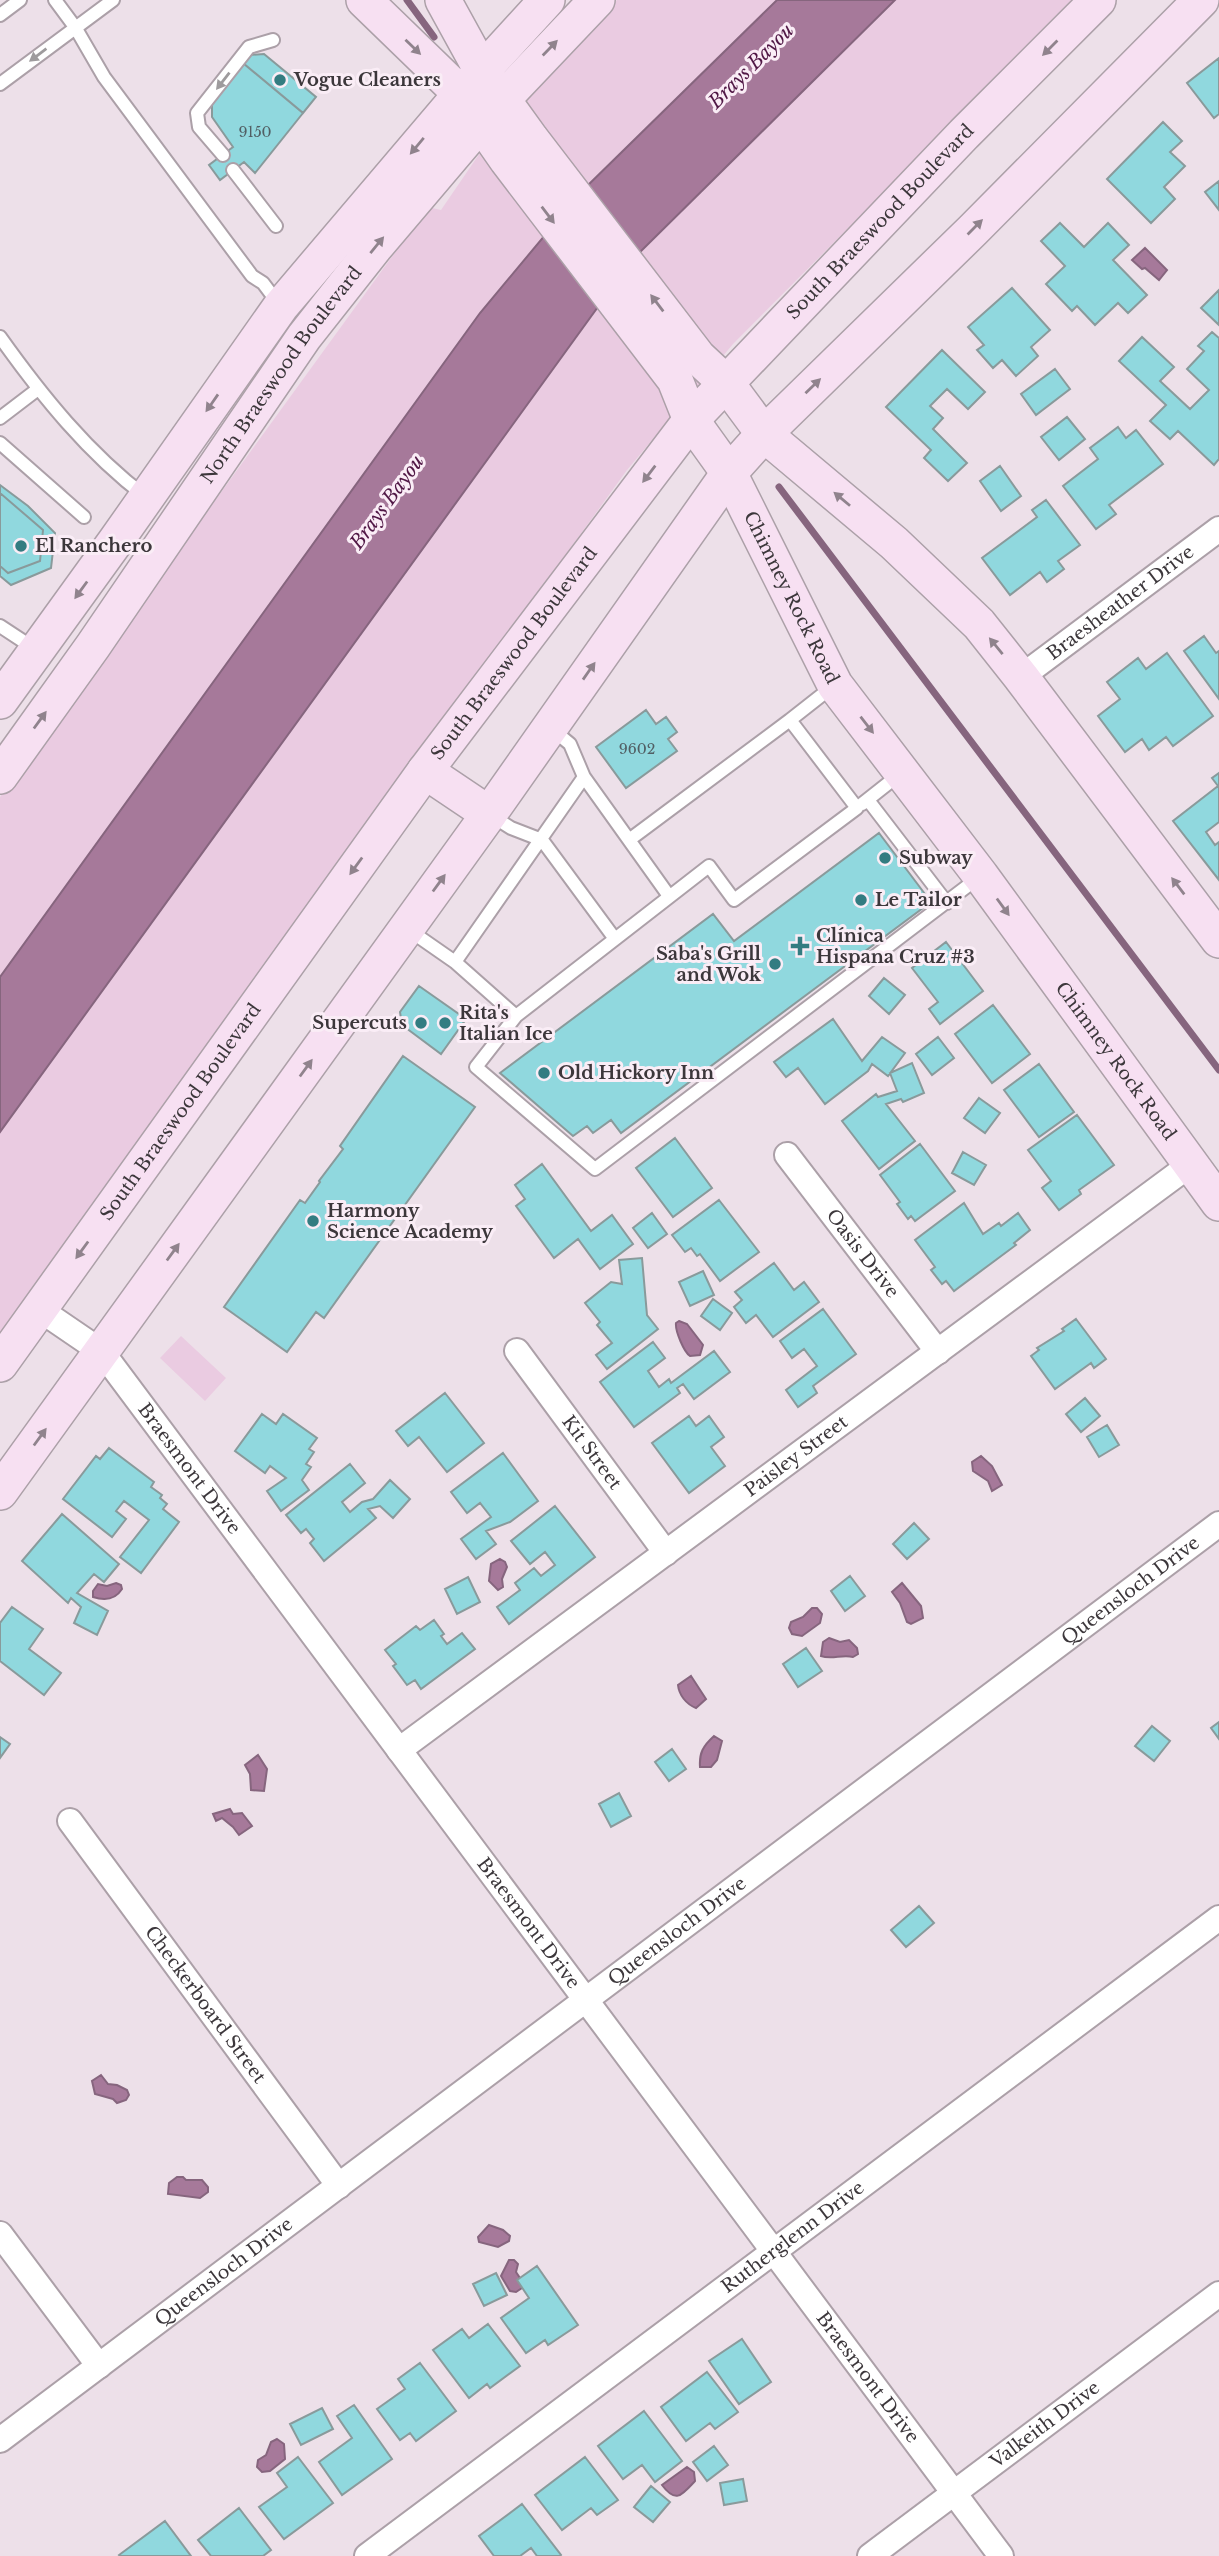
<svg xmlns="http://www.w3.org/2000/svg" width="1219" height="2556" font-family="'Libre Baskerville',serif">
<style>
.green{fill:#eacbe1}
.water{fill:#a6799a;stroke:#86657e;stroke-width:2}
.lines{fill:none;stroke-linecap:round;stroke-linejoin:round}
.stream{stroke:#86657e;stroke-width:7}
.building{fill:#90d8de;stroke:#899a9b;stroke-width:2}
.lane-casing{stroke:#aca0a8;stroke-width:16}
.street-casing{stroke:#aca0a8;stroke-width:28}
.secondary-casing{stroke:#aca0a8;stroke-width:38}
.lane{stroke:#fff;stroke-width:12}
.street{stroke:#fff;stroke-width:24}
.secondary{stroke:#f7e0f2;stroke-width:35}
.oneway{fill:#90838d}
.oneway2{fill:#9e9b9d}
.poi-dot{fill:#337c81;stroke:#faedf6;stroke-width:2.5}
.labels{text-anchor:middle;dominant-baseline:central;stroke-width:6;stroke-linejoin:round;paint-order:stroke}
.number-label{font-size:14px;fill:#515f64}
.poi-label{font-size:18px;font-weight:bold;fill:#3c373b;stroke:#faedf6;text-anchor:start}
.street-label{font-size:18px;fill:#3c373b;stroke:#faedf6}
.water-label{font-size:19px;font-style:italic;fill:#511846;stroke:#faedf6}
</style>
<rect width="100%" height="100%" fill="#ede0e9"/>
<path class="green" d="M617,0h458l-342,344 -106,126 -627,867v-540l428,-590 13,3 41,-60z
M181,1336l45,42 -21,23 -45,-43z"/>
<path class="water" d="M777,0h118l-263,260 -632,872v-155l480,-664 101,-121z
M1145,248l22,22 -8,10 -14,-12 -3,1 -10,-9z
M679,1321l8,3 16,21 -3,10 -10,1c-6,-4 -15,-25 -14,-33z
M981,1456l11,10 10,19 -10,6 -4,-10 -15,-10 -1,-9z
M500,1559l5,3 2,5 -5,12 1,8 -5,3 -9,-9 2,-17z
M116,1583l5,2 1,4c-7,11 -17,12 -29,8v-6l5,-7 9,2z
M902,1583l19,23 2,12 -12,6 -4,-2 -7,-19 -8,-11z
M812,1608h5l5,6 -2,9 -18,13 -10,-2 -3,-6 2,-6 12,-5z
M829,1638l11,4 9,-2 8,8 1,6 -5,3c-11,-3 -21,3 -32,-1l2,-14z
M691,1676l15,23 -10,9c-10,-4 -17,-13 -18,-23z
M714,1736l8,5 -5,19 -6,7h-11c-1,-14 3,-21 14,-31z
M258,1755l9,14 -3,22 -13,-1 -1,-16 -5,-9z
M230,1809l3,5 9,-1 10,13 -13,9 -6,-8 -11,-9 -6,3 -3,-7z
M101,2075l7,9 9,1 10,5 2,5 -3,5 -9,3 -4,-4 -18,-5 -3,-13z
M177,2177h6l3,3h16l6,7v5l-8,6 -32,-4 1,-11z
M489,2225l14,5 7,6 -1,5 -11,6 -19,-5 -1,-5z
M509,2260h5l4,4 -2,8 6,9v7l-6,4 -6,-1 -9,-15z
M277,2439l7,5 1,15 -15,12 -8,1 -5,-5 1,-7 8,-5 5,-13z
M687,2467l7,5 1,9c-13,14 -19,23 -33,4z"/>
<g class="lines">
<path class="stream" d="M407,0l27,37
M779,487l440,583"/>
</g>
<path class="building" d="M264,54l52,43 -13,16 -60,-50 6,-8z
M1219,58v56l-5,4 -27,-35z
M243,63l60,50 -48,60 -11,-11 -24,18 -11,-15 24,-18 -21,-30v-15z
M1163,122l19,19 -12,11 15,14 -21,21 11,12 -24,24 -44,-44z
M1219,181v29l-14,-18z
M1060,223l24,24 24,-24 21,22 -16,15 34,35 -19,18 -10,-10 -23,22 -18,-19 -5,5 -26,-27 19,-18 -24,-25z
M1012,288l38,42 -19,17 7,9 -22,20 -14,-16 -9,8 -16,-18 7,-5 -16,-18z
M1219,290v35l-18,-17z
M1212,332l7,6v121l-5,6 -36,-34 -8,8 -20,-18 16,-16 -47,-44 23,-24 32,30 -14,14 30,28 19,-19 -22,-21 17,-18 -6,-5z
M942,350l43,42 -17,17 -21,-20 -17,17 13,12 -10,11 34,34 -19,18 -24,-23 7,-8 -45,-43z
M1055,369l15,20 -34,26 -15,-21z
M1067,417l18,22 -26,21 -18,-23z
M1118,427l8,11 10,-8 27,34 -54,41 7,9 -20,15 -33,-43 35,-27 -8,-11z
M1000,466l21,30 -20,15 -21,-30z
M0,485l28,21 27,27 -4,35 -40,17 -11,-9v-10l8,7 32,-12 3,-31 -43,-37z
M0,493l43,37 -3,31 -32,12 -8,-7z
M1046,500l34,45 -22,16 6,8 -17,13 -7,-10 -30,23 -28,-37 55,-41 -5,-7z
M1204,636l12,17 3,-2v48l-35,-48z
M1167,653l46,63 -40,30 -7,-9 -17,13 -7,-11 -17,13 -27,-36 22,-17 -13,-17 31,-24 8,11z
M646,710l10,14 10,-7 11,15 -9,7 9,12 -51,37 -30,-41z
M1219,773v49l-13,10 9,13 4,-3v38l-46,-59 45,-35 -6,-8z
M879,833l52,69 -310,231 -10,-13 -18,13 -6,-7 -14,10 -73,-63 213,-159 21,27z
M946,942l37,49 -43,33 -11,-15 9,-7 -26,-34z
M884,978l21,17 -16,19 -20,-18z
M419,986l47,33 -25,35 -39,-29 -2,-13z
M993,1005l37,49 -38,29 -37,-49z
M833,1019l29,42 20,-24 23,16 -17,23 -16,-12 -4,7 -43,33 -27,-36 -12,9 -12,-15z
M938,1037l16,21 -22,17 -16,-21z
M403,1056l72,51 -151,211 -8,-6 -29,40 -63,-45 76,-107 5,3 15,-21 -1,-1 24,-32 -3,-3z
M912,1063l12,30 -21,9 -2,-3 -15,5 29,37 -36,28 -37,-48 34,-27 2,3 19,-6 -7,-18z
M1039,1064l35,48 -35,25 -35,-47z
M979,1098l21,15 -15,20 -21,-15z
M1077,1115l37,50 -35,25 2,4 -22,16 -17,-22 9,-7 -23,-31z
M675,1138l37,50 -39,29 -37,-49z
M920,1144l35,47 -40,30 -4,-5 -3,3 -11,-15 3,-2 -20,-27z
M963,1152l23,13 -12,20 -22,-12z
M542,1164l49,67 21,-16 21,29 -33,25 -22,-30 -24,19 -38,-52 9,-7 -10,-14z
M719,1200l40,52 -39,29 -20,-27 -3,2 -6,-8 -6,4 -13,-17z
M964,1203l19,31 16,-11 2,3 17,-13 12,17 -16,13 2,2 -62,46 -8,-10 -4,3 -11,-14 4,-3 -20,-27z
M652,1213l15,21 -19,14 -15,-20z
M642,1258l5,57 11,14 -51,40 -11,-14 16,-12 -15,-18 3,-3 -15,-19 26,-21 11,2 -3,-24z
M774,1263l20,27 10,-8 15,20 -46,35 -17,-22 -10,8 -12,-16 8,-7 -7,-8z
M703,1271l11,24 -24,11 -11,-24z
M713,1299l19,14 -12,17 -19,-14z
M823,1309l33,45 -43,32 4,7 -19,14 -12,-17 31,-24 -13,-17 -12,9 -12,-17z
M1076,1319l30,40 -12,9 -3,-5 -36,26 -24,-33 8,-6 -2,-2 27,-17 -2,-2z
M653,1342l12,16 -17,13 11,16 10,-8 2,4 43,-32 16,21 -36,27 -11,-15 -6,4 3,5 -46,34 -34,-45z
M445,1393l39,50 -37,29 -28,-35 -11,9 -12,-15z
M1085,1398l15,18 -19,16 -15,-18z
M262,1414l14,10 7,-10 34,24 -8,11 5,3 -8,12 5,3 -9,13 7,10 -28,21 -14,-20 19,-13 -16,-12 -5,7 -30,-22z
M689,1416l7,10 13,-10 15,21 -13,10 14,19 -36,27 -37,-50z
M1107,1425l12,20 -20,12 -12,-20z
M109,1448l45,34 -3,5 11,8 -2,3 7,6 -4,5 16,13 -38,51 -21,-16 29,-37 -25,-19 -8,10 10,8 -14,18 -49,-38 33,-43 4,3z
M503,1453l35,48 -28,21 -24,9 10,13 -20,15 -15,-20 30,-22 -11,-14 -13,10 -16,-21z
M350,1464l15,19 -23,19 8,10 12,-10 11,-3 17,-19 20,19 -17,19 -13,-12 -12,3 8,9 -52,43 -14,-18 4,-4 -8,-10 -5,4 -15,-18z
M555,1506l40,51 -86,67 -12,-17 23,-17 -5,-7 19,-15 7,8 14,-11 -10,-13 -15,12 -19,-23z
M62,1514l57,50 -15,18 -10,-8 -17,19 31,18 -11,24 -23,-12 7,-16 -10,-9 -3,5 -46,-42z
M914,1523l15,16 -22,20 -14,-15z
M850,1576l15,20 -20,15 -14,-20z
M468,1577l12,25 -23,12 -12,-25z
M12,1607l31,22 -14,20 32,24 -17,22 -44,-34v-38z
M434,1620l10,14 -3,2 6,8 15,-11 13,16 -54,40 -6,-9 -8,5 -14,-19 3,-2 -11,-14 31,-24 4,4z
M806,1648l16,23 -24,16 -15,-23z
M1219,1722v17l-8,-11z
M1152,1726l18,15 -16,20 -19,-15z
M0,1737l10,7 -10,14z
M672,1749l14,20 -17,12 -14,-19z
M619,1793l12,23 -20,11 -12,-23z
M919,1906l15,17 -28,24 -15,-17z
M537,2266l41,59 -30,20 -3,-5 -19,13 -25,-35 28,-20 -12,-18z
M496,2273l11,22 -23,11 -11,-22z
M488,2324l32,42 -30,22 -3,-4 -18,14 -36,-48 29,-21 7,9z
M742,2339l29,43 -32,22 -30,-43z
M420,2363l36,48 -40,30 -6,-8 -10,7 -23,-31 28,-20 -7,-10z
M707,2372l31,40 -23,17 -5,-6 -24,18 -25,-34z
M354,2405l38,54 -50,36 -23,-33 33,-24 -15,-22z
M322,2408l11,21 -32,16 -11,-21z
M644,2411l38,50 -27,21 -13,-17 -19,14 -25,-33z
M714,2446l14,19 -21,16 -14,-19z
M298,2457l35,46 -49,36 -25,-32 28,-20 -10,-14z
M585,2457l33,43 -21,15 -6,-7 -29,22 -27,-35z
M743,2479l4,22 -23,4 -4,-22z
M651,2486l19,16 -17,20 -19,-15z
M522,2504l39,51 -1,1h-23l-6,-8 -11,8h-26l-15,-20z
M239,2508l32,42 -8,6h-52l-13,-16z
M165,2521l26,35h-71l-1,-1z"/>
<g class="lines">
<defs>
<path id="lane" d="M55,0l20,27 29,50 148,199 11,7 15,20
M0,15l20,-15
M0,84l113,-84
M223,155l-24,-28 -2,-14 52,-66 24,-7
M233,170l43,56
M0,337c42,59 88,116 146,160
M0,418l38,-29
M0,443l84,74
M0,626l35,23
M790,720l42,-33
M552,729l18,15 14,33 85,119
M584,777l-129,185 61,54 193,-150 25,34 123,-92 -67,-88 -161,120
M868,800l79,103
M862,804l38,-30
M492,816l19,12 31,12 73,99
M409,930l46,32
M516,1016l-40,51 119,102 383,-291"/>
<g id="street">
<path id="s1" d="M1021,677l198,-148"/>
<path id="s2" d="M787,1155l151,197"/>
<path id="s3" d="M39,1309l63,43 899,1204"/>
<path id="s4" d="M517,1351l149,202"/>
<path id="s5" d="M399,1750l792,-586"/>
<path id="s6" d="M70,1821l269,365"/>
<path d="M0,2234l99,132"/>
<path id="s7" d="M0,2440l1219,-916"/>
<path id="s8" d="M367,2556l852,-638"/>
<path id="s9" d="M870,2556l349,-262"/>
</g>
<g id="secondary">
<path id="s10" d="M364,0l97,94 46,66 168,220 16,40 38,53 106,212 146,191 238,327"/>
<path d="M443,0l39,71 49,68 167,218 29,27 37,50 130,109 85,81 42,53 198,263"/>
<path d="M0,701l115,-159 166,-236 180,-212 86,-94"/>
<path d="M425,771l64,43"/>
<path id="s11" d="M0,776l93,-130 211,-309 71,-90 107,-126 115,-121"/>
<path id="s12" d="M0,1364l425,-593 266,-351 273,-286 134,-134"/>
<path d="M0,1492l489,-678 240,-341 35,-39 209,-204 228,-230"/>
</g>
</defs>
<use href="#lane" class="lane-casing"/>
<use href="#street" class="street-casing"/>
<use href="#secondary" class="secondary-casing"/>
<use href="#lane" class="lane"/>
<use href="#street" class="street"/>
<use href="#secondary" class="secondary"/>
</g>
<defs><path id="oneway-solid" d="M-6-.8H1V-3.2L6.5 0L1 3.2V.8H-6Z" transform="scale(1.75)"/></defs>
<g class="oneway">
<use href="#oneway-solid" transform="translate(413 47) rotate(44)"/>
<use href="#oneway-solid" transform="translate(550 48) rotate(-46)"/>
<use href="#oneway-solid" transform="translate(1050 48) rotate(135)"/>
<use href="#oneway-solid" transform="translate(417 146) rotate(130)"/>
<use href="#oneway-solid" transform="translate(548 215) rotate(53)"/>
<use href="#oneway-solid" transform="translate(975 227) rotate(-45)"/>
<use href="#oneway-solid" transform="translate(377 245) rotate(-51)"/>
<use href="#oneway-solid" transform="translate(657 303) rotate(-127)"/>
<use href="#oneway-solid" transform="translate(813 386) rotate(-44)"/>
<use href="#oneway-solid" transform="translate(212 403) rotate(125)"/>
<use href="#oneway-solid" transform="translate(649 474) rotate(127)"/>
<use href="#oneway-solid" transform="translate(842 499) rotate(-140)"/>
<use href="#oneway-solid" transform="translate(81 590) rotate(126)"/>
<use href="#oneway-solid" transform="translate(996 646) rotate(-129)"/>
<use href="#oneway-solid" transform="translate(589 671) rotate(-55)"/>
<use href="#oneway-solid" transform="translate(40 720) rotate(-54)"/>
<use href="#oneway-solid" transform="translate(867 725) rotate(52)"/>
<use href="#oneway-solid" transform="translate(356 866) rotate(126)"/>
<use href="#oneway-solid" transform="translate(439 883) rotate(-54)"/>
<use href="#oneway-solid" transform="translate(1178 886) rotate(-127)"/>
<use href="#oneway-solid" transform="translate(1003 907) rotate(54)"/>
<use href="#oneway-solid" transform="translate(306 1068) rotate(-54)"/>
<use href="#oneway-solid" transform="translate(82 1250) rotate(126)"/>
<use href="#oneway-solid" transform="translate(173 1252) rotate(-54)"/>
<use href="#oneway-solid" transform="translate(40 1437) rotate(-54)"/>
</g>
<g class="oneway2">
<use href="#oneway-solid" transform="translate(38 55) rotate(143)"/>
<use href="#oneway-solid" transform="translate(223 81) rotate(128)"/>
</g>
<g class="poi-dot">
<circle cx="280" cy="80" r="7"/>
<circle cx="21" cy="546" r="7"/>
<circle cx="885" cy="858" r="7"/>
<circle cx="861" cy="900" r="7"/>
<path d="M796.5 935.5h7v7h7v7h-7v7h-7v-7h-7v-7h7z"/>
<circle cx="775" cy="964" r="7"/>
<circle cx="421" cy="1023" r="7"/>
<circle cx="445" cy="1023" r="7"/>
<circle cx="544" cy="1073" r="7"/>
<circle cx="313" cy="1221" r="7"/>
</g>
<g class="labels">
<g class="number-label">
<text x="255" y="132">9150</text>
<text x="637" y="749">9602</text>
</g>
<g class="poi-label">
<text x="294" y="80">Vogue Cleaners</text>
<text x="35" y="546">El Ranchero</text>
<text x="899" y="858">Subway</text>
<text x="875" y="900">Le Tailor</text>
<text x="816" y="936">Clínica<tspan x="816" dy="21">Hispana Cruz #3</tspan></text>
<text x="761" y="954" text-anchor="end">Saba's Grill<tspan x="761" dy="21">and Wok</tspan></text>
<text x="459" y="1013">Rita's<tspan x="459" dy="21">Italian Ice</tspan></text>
<text x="407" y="1023" text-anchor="end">Supercuts</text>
<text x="558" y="1073">Old Hickory Inn</text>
<text x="327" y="1211">Harmony<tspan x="327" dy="21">Science Academy</tspan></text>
</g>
<g class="street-label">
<text stroke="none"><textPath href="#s12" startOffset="1444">South Braeswood Boulevard</textPath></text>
<text stroke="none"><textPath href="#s11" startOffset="490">North Braeswood Boulevard</textPath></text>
<text stroke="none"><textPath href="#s10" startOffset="740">Chimney Rock Road</textPath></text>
<text stroke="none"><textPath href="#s1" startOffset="124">Braesheather Drive</textPath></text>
<text stroke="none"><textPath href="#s12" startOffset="877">South Braeswood Boulevard</textPath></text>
<text stroke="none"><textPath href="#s10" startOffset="1307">Chimney Rock Road</textPath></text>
<text stroke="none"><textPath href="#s12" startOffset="310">South Braeswood Boulevard</textPath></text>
<text stroke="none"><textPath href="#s2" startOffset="124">Oasis Drive</textPath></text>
<text stroke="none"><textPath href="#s4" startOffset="126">Kit Street</textPath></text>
<text stroke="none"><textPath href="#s5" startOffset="494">Paisley Street</textPath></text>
<text stroke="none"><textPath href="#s3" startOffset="222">Braesmont Drive</textPath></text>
<text stroke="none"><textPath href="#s7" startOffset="1414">Queensloch Drive</textPath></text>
<text stroke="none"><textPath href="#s3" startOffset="789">Braesmont Drive</textPath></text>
<text stroke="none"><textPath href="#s7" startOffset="847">Queensloch Drive</textPath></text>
<text stroke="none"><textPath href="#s6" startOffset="228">Checkerboard Street</textPath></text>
<text stroke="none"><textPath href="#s8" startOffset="532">Rutherglenn Drive</textPath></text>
<text stroke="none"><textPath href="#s7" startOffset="280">Queensloch Drive</textPath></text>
<text stroke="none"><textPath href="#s3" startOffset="1356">Braesmont Drive</textPath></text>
<text stroke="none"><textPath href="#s9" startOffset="219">Valkeith Drive</textPath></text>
</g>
<g class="water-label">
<text transform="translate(751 66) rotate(-45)">Brays Bayou</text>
<text transform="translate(387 502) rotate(-54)">Brays Bayou</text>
</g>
</g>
</svg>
